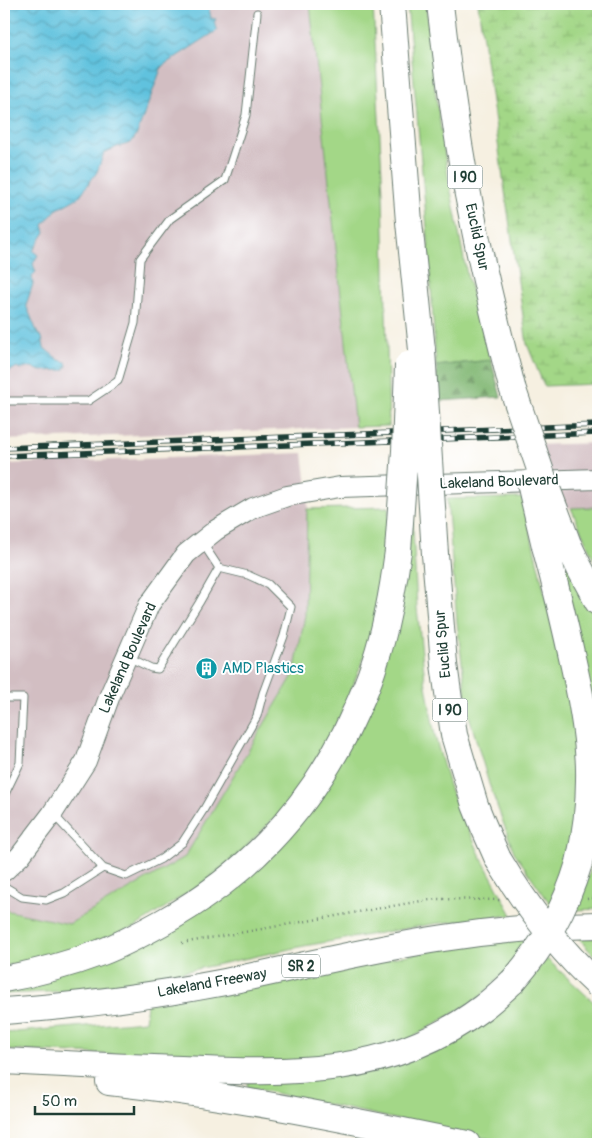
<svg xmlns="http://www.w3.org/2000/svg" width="602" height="1148" font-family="Pangolin,sans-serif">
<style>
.industrial{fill:#d2bec2}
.green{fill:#a3d787;stroke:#618a5e}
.forest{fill:url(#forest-firs);stroke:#507a54}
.wetland{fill:url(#wetland-marsh);stroke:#618a5e}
.water{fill:url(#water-waves);stroke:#408089}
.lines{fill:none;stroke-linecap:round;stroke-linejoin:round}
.lane-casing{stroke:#6a7c71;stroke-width:9}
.secondary-casing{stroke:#6a7c71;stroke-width:22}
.highway-casing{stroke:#6a7c71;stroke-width:28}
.path{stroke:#6a7c71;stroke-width:2.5;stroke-dasharray:1 4;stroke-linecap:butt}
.lane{stroke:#fff;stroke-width:7}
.secondary{stroke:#fff;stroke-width:20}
.highway{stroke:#fff;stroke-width:26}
.rail-casing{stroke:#1f3d34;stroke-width:5.5}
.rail{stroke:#fff;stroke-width:4;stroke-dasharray:11;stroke-linecap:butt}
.highway-bridge-casing{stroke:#6a7c71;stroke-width:28;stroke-linecap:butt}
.highway-bridge{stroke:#fff;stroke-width:26}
.labels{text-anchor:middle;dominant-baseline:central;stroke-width:4;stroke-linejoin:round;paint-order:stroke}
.shield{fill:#fff;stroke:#627771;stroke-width:1}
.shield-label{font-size:14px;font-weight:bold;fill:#1f3d34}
.street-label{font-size:15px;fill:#1f3d34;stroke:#fff}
.culture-label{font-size:15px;fill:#0d838f;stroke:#fff;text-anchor:start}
</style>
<defs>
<pattern id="forest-firs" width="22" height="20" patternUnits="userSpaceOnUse" patternTransform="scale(1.25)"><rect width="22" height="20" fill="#82b874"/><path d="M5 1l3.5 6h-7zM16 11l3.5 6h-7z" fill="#6a9760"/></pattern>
<pattern id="wetland-marsh" width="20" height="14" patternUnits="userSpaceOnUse" patternTransform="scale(1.25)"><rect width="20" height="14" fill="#a3d787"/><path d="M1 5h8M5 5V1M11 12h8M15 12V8" fill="none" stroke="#8cb975"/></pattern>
<pattern id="water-waves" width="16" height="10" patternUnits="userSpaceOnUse" patternTransform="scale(1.25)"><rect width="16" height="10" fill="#60c2de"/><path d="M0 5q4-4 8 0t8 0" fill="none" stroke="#4f9fb5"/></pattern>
</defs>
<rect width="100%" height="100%" fill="#fff"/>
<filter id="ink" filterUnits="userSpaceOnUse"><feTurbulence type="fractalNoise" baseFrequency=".02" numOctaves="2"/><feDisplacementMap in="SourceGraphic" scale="10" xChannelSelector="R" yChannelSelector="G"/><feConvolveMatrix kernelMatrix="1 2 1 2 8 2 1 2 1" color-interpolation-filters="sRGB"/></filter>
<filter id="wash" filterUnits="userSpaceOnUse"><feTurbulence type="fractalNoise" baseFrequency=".0096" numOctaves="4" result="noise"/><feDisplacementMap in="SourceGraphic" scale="20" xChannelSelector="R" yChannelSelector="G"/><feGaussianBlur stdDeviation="1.12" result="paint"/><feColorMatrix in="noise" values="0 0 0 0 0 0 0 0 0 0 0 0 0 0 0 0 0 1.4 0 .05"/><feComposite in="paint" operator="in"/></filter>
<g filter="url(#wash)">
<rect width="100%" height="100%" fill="#f6f0e1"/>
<path class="industrial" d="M4,4h306l45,423 -351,13z
M598,443v64l-44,1 -22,-63z
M303,453l5,40 -3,122 -11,59 -109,183 -116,67 -65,-14v-446z"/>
<path class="green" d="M310,4h63l10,190 6,232 -34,1z
M407,4h19l9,86 13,86 19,99 24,85 -55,6 -8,-127z
M522,498l55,230 1,97 -25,83 -39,-56 -25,-68 -21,-72 -11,-90 -10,-123z
M389,507l-2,61 -16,72 -29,73 -49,87 -58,57 -37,29 -63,41 -78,29 -53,10v-56l65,14 116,-67 109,-183 11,-59 2,-106z
M598,507v62l-27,-61z
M412,509l5,99 8,72 10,56 15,53 32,70 30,56 -79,9 -129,22 -154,33 -82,12 -64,3v-10l120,-35 206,-172z
M562,550l36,73v109l-36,-156z
M598,827v82l-23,1 15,-38z
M520,934l15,8 -55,55 -78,47 -106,18 -292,-12v-17l141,-12 2,-17z
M579,937l19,1v22l-12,-13z
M547,959l51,47v138h-79l-45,-8 -227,-49 1,-5 157,-21 59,-25 29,-20 29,-28z"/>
<path class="forest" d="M491,360l10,37 -62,4 -3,-35z"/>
<path class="wetland" d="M478,4h120v380l-54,2 -17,-42z"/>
<path class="water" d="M4,4h204l3,14 5,1 -2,4 4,7 -56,36 -25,68 -6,9 -14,4 -13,6 -7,19 -18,25 -23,13 -13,15 2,7 -12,19 5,4 -5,9 3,8 -4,4 1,8 -7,21 12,29 4,3 2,11 15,12 7,2 1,4 -3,4 -24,1 -8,-4 -12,2 -3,-2 -10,6 -3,-2z"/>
</g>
<g filter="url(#ink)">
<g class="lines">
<defs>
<path id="lane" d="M4,401h84l30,-20 17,-58 5,-64 30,-40 55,-39 21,-65 11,-102
M128,657l23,11 7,1 41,-66 20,-35 -17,-26
M4,698h19l-3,65 -16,33
M53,814l50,54 23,8 35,-17 21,-16 22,-34 53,-93 6,-23 21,-57 7,-29 -23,-23 -20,-9 -29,-7
M4,886l18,11 24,3 18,-7 39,-25"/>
<path id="secondary" d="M4,871l16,-15 32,-42 34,-53 24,-66 39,-90 37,-51 30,-24 37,-22 34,-12 53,-9 258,-8"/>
<path id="highway" d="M392,4l17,218 13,128
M440,4c8,69 17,138 31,206 11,59 26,118 41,177
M568,544l11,23 19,35
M545,546c11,41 21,83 30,125 8,36 15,73 14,109 0,28 -4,56 -10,83
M435,554l9,110 10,71 21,70 8,20 15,34
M4,979c33,-6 66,-15 98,-27 21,-8 41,-19 61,-30 82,-46 140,-106 183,-190 11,-23 22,-46 29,-70 12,-36 18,-73 23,-111
M4,1011c74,-5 148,-15 221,-29 73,-15 145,-33 219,-44 51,-8 102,-12 154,-13
M4,1061c59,3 118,6 177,8 109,5 210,8 301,-61 11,-8 21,-18 31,-27
M109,1082c121,13 239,38 358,62"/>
</defs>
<use href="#lane" class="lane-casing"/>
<use href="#secondary" class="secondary-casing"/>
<use href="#highway" class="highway-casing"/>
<path class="path" d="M587,899l11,-2
M182,943l239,-42 17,-2 64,1"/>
<use href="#lane" class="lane"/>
<use href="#secondary" class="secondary"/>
<use href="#highway" class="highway"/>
<defs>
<path id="rail" d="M4,448l594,-23
M4,456l594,-23"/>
</defs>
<use href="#rail" class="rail-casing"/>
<use href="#rail" class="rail"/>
<defs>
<path id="highway-bridge" d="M422,350l13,204
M512,387l31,91 25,66
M530,483l15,63
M398,551l7,-100 3,-86
M498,859c28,47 60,89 100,126
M513,981c32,-37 52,-71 66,-118"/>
</defs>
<use href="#highway-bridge" class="highway-bridge-casing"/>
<use href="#highway-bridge" class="highway-bridge"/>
</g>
</g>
<defs>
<symbol id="building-disc" viewBox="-11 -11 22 22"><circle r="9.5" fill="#0f9aa8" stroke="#fff"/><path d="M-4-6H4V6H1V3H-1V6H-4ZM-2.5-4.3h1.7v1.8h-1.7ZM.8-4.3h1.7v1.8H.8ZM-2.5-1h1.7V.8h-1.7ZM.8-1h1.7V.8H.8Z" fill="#fff"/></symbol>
</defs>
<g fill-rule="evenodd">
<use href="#building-disc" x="194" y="656" width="25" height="25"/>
</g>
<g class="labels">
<g class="shield">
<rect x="447.5" y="165.5" width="35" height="23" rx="4"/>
<rect x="432.5" y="698.5" width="35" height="23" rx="4"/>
<rect x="282" y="954.5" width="38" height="23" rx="4"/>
</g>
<g class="shield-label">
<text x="465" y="177">I 90</text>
<text x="450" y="710">I 90</text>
<text x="301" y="966">SR 2</text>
</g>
<g class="street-label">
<text transform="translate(477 237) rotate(78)">Euclid Spur</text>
<text transform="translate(499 482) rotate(-2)">Lakeland Boulevard</text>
<text transform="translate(443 644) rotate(-95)">Euclid Spur</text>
<text transform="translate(128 658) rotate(-66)">Lakeland Boulevard</text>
<text transform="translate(212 983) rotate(-10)">Lakeland Freeway</text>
</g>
<g class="culture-label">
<text x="222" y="668">AMD Plastics</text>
</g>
</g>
<rect width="602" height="1148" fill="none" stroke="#fff" stroke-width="20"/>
<path d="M35 1106v8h99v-8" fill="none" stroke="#1f3d34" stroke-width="2.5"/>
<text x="42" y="1106" font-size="15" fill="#1f3d34" stroke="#ffffff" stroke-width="4" paint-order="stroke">50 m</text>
</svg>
